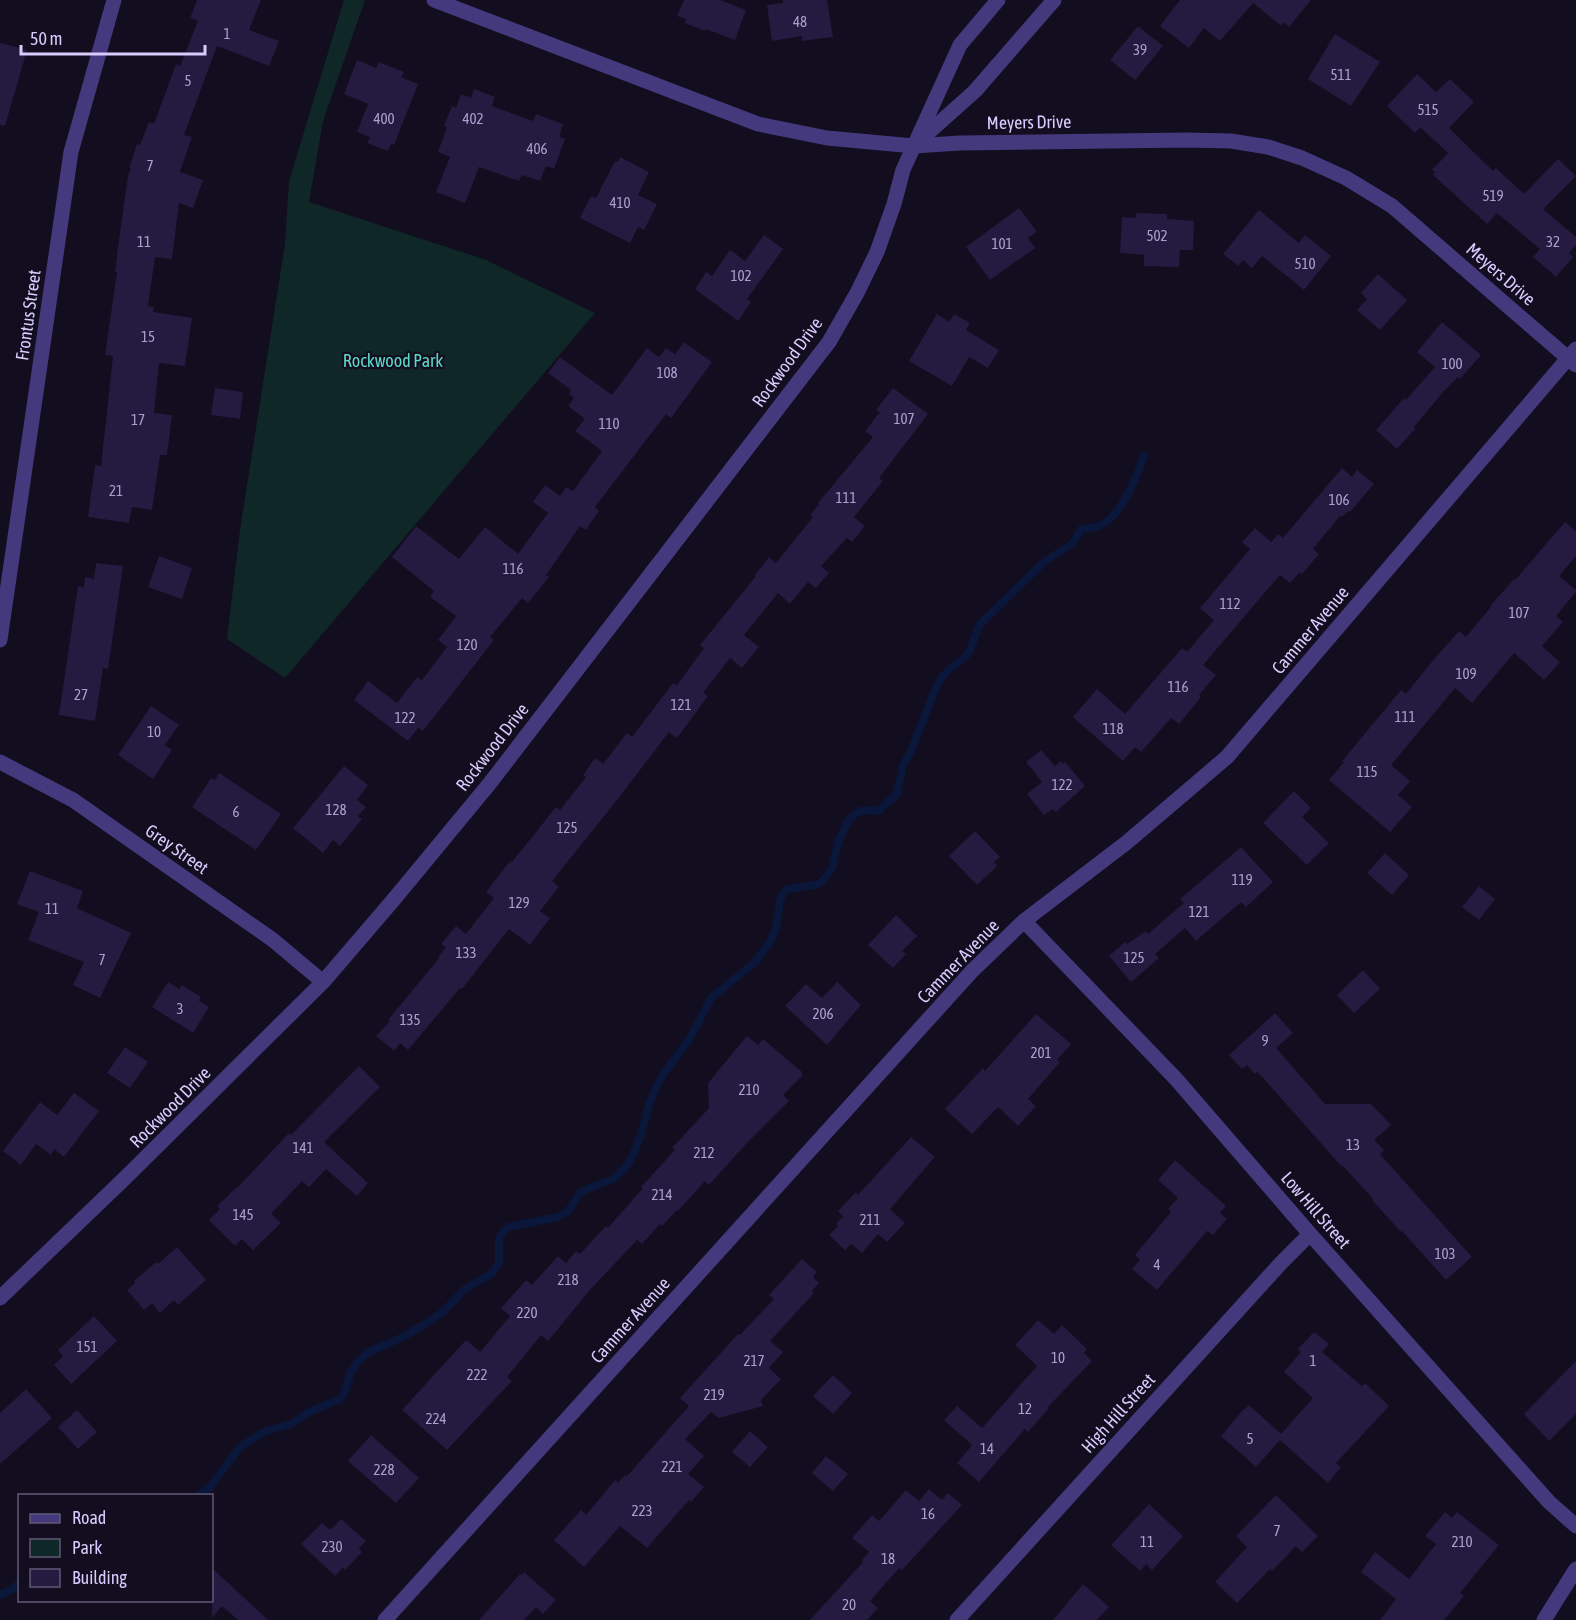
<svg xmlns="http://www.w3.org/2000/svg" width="1576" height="1620" font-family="'Asap Condensed',sans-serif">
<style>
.green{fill:#102728}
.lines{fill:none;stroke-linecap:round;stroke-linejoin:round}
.stream{stroke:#0a173a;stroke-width:8}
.building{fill:#251a3f}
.minor{stroke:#43397c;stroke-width:15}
.labels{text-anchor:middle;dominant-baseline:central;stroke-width:4.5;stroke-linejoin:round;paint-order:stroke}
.number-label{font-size:15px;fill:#aaa0ce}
.street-label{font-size:18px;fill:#d7ccfd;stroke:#120d1f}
.park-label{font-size:18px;fill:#5bdac8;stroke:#120d1f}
</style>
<rect width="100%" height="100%" fill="#120d1f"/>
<path class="green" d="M344,0h21l-42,121 -14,81 177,58 109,53 -310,365 -58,-39 13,-109 45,-286 4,-63z"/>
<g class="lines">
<path class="stream" d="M198,1496l12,-9 30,-40 24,-15 27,-8 18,-12 31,-13 4,-5 7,-22 7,-11 11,-9 34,-15 22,-13 18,-12 22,-23 26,-15 8,-11v-24l2,-5 7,-7 50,-10 11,-7 10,-16 6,-4 28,-11 12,-11 6,-9 9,-21 9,-33 7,-18 8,-14 25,-33 22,-42 44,-36 15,-20 6,-13 4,-28 3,-8 4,-4 28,-4 7,-3 10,-14 6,-26 11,-22 5,-5 6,-4 6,-1 12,1 19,-17 6,-29 8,-14 25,-64 6,-10 9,-9 15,-12 4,-6 10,-26 64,-62 29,-19 8,-14c6,-2 12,0 18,-3 22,-9 38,-49 45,-71
M0,1595l11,-5 9,-7"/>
</g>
<path class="building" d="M197,0h64l-12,30 30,11 -10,25 -52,-20 -33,89 8,2 -12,35 23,8 -10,28 -14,-5 -7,56 -17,-2 -7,49 6,1 -1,5 39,6 -7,48 -26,-3 -5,50 18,2 -5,40h-7l-8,55 -20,-3 -3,16 -41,-6 7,-52 6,1 12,-110 -8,-1 12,-83h-2l3,-25 10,-71 3,-8h-2l8,-24 3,1 9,-23 5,2 22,-60 4,2 18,-45 -8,-3z
M684,0h36l26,10 -11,30 -29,-11 -1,2 -20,-8 1,-4 -9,-3z
M783,0h44l6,37 -31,4v-5l-30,5 -5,-36 16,-2z
M1180,0h131l-22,27 -5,-5 -3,4 -28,-23 -33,38 -16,-13 -15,20 -29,-22z
M1138,26l25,20 -28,34 -25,-20z
M1335,34l45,28 -29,44 -43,-27z
M0,43l27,7 -22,76 -5,-1z
M357,60l19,8 3,-6 25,10 -3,5 17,7 -24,61 -3,-1 -3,7 -21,-8 3,-6 -13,-5 11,-28 -24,-10z
M1417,74l19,18 14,-13 24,23 -25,26 44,43 3,-3 28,26 34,-35 18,17 -33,33 33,28v8l-7,8 4,4 -17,20 -23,-20 7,-8 -43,-36 -10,11 -54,-49 2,-3 -3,-2 16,-17 -28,-26 -5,6 -28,-27z
M474,89l21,8 -3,9 41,15 3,-7 27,10 -4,13 6,2 -11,30 -8,-3 -6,15 -18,-6 -3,6 -40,-14 -14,36 -29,-11 14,-35 -12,-5 9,-25 -3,-1 8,-20 4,2 5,-14 10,4z
M620,157l29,15 -11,23 19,9 -13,26 -6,-3 -8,16 -50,-25 11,-22 5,2 19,-37 3,1z
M1019,208l18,24 -9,6 7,10 -45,32 -24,-33z
M1259,210l40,33 6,-8 26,21 -27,34 -42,-34 -10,12 -9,-8 -5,6 -15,-12z
M1136,213l31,1v5l27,2 -1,29h-13l-1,17 -35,-1v-11l-24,-2 2,-36 14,1z
M764,235l19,14 -36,50 4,3 -13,19 -43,-32 11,-17 6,4 18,-26 15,11z
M1378,274l29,26 -27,30 -23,-20 10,-11 -6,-6z
M937,314l12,8 5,-8 16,9 -4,7 33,20 -11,18 -19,-11 -17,29 -43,-25z
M1442,322l39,33 -21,24 -2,-2 -15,15 -29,35 1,2 -18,20 -21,-19 28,-32 2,2 29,-33 -18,-15z
M684,342l28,20 -41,56 -5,-4 -71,93 4,4 -13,19 -6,-4 -34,49 3,2 -21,26 -6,-5 -32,39 4,3 -71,91 -5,-3 -10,13 -54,-41 14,-19 29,22 20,-26 5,3 25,-33 -9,-7 18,-24 -26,-19 4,-6 -42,-34 24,-31 43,33 26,-32 33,27 30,-41 -15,-11 12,-17 15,11 6,-9 7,4 29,-40 -27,-20 10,-12 -17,-13 6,-8 -5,-4 2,-4 -23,-17 12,-16 52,38 35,-47 12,9 7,-9 9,6z
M215,388l28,4 -3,27 -29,-4z
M893,388l35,26 -49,64 4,3 -29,36 11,9 -13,16 -5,-4 -26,28 8,7 -13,15 -8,-6 -18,22 -12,-11 -34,42 15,12 -17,21 -12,-10 -27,35 5,3 -31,42 -8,-6 -52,68 -65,81 7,6 -19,24 10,7 -20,27 -21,-16 -47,60 -2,-1 -52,62 -8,-7 -6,8 -18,-15 14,-15 -2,-1 51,-62h-1l8,-11 -5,-3 15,-18 10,8 28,-36 -8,-6 24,-31 2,1 44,-55 4,3 26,-33 -3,-2 12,-17 8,6 24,-31 5,4 41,-54 4,2 27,-37 -4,-3 56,-69 -1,-1 14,-18 7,6 37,-46 -3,-2 9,-11 -1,-1 55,-66 -8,-6 15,-19 -4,-2z
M1342,468l10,9 5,-7 17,14 -24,28 -2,-1 -6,6 -2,-1 -27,33 6,5 -17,20 -2,-2 -10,11 -10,-8 -77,90 13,10 -17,20 2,2 -22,27 -8,-6 -30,34 -6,-5 -12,14 -50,-44 24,-28 28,25 57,-66 5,4 27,-32 -14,-12 50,-59 -8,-7 13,-14 16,14 7,-8 5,4z
M1565,522l11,9v25l-17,20 17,14v2l-20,24 7,6 -21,24 18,16 -16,18 -30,-27 -42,50 -17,-15 -64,77 19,16 -12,14 14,12 -22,25 -61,-52 15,-18 -2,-1 59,-71 5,4 24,-30 29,-33 7,6 25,-30 -1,-1 24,-27 1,1z
M159,556l33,12 -10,31 -34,-12z
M96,563l27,3 -15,103 -5,-1 -8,53 -36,-6 19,-129 6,1 1,-10 9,2z
M151,706l28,19 -14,20 7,5 -19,29 -35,-24z
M1041,750l14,16 6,-5 2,3 2,-2 20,24 -29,26 -3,-3 -9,6 -17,-21 15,-12 -16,-20z
M344,766l24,19 -11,15 9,7 -8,9 4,3 -22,27 -7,-6 -10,13 -30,-25z
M219,773l62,41 -25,36 -64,-43 19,-29 4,2z
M1294,791l17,17 -9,9 27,26 -22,22 -44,-42z
M975,831l25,26 -6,5 3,4 -20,19 -28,-29z
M1241,847l32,35 -27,25 -5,-5 -45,39 -11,-13 -30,26 4,4 -28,24 -22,-26 16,-14 2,2 19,-13 2,3 36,-31 -4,-4z
M1385,853l24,22 -17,20 -25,-22z
M30,871l53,20 -6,17 54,25 -31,65 -27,-13 11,-23 -56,-22 11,-28 -22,-8z
M1479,886l16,13 -16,21 -17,-13z
M896,915l21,21 -15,15 4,3 -13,14 -25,-23z
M1363,970l17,19 -26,24 -17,-18z
M168,982l11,7 3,-4 19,12 -2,4 10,6 -16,26 -41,-26z
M837,982l24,23 -34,40 -42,-39 21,-22 16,14z
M1275,1013l18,20 -17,15 49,56h46l20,21 -17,15 10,10 -4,4 92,103 -26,23 -44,-49 -1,1 -29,-32 1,-1 -30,-33 -1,1 -77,-87 -8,-8 -2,2 -8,-9 -5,4 -13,-14z
M1036,1014l35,30 -14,16 3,2 -32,37 8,7 -18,20 -20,-19 -26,27 -27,-25 38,-41 2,3z
M747,1036l11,9 5,-6 39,33 -1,1 2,2 -20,20 6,6 -43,43 -37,41 -4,-4 -27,30 -1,-1 -15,16 -2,-2 -18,20 -5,-4 -47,50 -42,51 -7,-6 -34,42 5,4 -65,69 -45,-40 64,-70 14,12 30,-36 -9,-8 25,-28 6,5 26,-29 8,7 10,-12 4,3 26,-28 2,2 35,-40 -2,-1 34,-37 -3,-2 37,-40 -1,-25z
M125,1047l23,15 -18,26 -23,-15z
M359,1066l21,21 -56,55 44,41 -11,13 -31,-27 -17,18 -7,-6 -31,33 10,9 -28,27 -11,-11 -7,7 -26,-26 11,-11 -3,-3 20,-19h1l51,-54 2,2z
M74,1093l25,18 -35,46 -10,-8 -3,6 -15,-11 -15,21 -18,-14 37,-49 17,13z
M911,1137l24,20 -45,52 15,14 -18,19 -9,-8 -16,19 -11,-9 -6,6 -16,-15 9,-9 -2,-2 7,-8 -5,-5 18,-19 2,3z
M1175,1160l51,46 -6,7 7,6 -14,16 -6,-4 -50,59 -25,-21 8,-9 -5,-5 36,-43 -3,-3 10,-11 -20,-18z
M177,1247l29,33 -28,25 -4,-5 -14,13 -8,-10 -8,7 -17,-20 8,-7 -1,-2 22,-19 2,2z
M802,1259l15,13 -4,5 6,6 -7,8 2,2 -44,48 13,11 -14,16 12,11 -20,21 2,6 -44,12 -8,-6 -26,27 19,17 -16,18 16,13 -13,15 -2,-2 -42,48 -27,-22 -36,41 -30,-27 27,-30 5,5 29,-35 3,3 7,-8 1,2 63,-71 -9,-8 58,-64 2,1 34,-36 -5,-4z
M94,1316l23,25 -46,43 -17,-19 9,-9 -5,-6z
M1038,1320l16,14 8,-9 25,24 -3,4 8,8 -44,46 1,1 -21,24 -3,-3 -46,53 -22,-19 15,-18 -28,-25 13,-14 25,22 55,-62 -22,-21z
M1314,1332l15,12 -7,8 40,34 3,-3 24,23 -53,57 5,4 -13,16 -48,-43 -24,27 -35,-31 22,-26h1l5,-5 32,29 32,-36 -29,-26 17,-20 -3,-3z
M1576,1361v53l-27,27 -25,-27z
M833,1375l19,18 -19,21 -20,-18z
M26,1389l26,29 -52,46v-51z
M77,1410l20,22 -19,17 -20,-22z
M750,1431l18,16 -18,20 -18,-15z
M371,1435l48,43 -23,25 -48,-42z
M826,1456l22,18 -15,17 -21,-18z
M929,1489l13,11 6,-7 14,12 -60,65 -3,-2 -29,33 8,7 -11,12h-57l53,-58 -1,-2 7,-8 -17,-14 20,-23 7,6 27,-31 13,11z
M1276,1495l42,41 -16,16 -6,-6 -24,25 -2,-2 -33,34 -22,-21 32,-35 -11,-11z
M1149,1504l34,32 -31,34 -6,-6 -6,7 -29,-26z
M1445,1512l7,6 5,-6 42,33 -39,48 4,3 -20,24h-64l16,-21 -35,-27 14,-20 34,27 27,-35 -11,-8z
M341,1519l25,22 -7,7 3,4 -17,18 -2,-3 -8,9 -34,-32 21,-21 8,7z
M212,1568l56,52h-30l-16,-14 -10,12z
M524,1572l32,28 -13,14 -7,-7 -12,13h-45l41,-46 2,1z
M1083,1584l26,23 -12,13h-44z"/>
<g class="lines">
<path class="minor" d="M434,0l324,124 69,14 87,8 46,-3 227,-3 44,1 37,6 34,11 44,20 46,28 184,159
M918,142l57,-51 79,-91
M0,640l71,-488 43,-152
M0,762l73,38 200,140 50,42
M1024,921l152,158 134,155 239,268 27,24
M0,1298l125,-120 198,-196 72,-84 95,-115 339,-441 28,-49 20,-41 17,-48 9,-34 57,-125 38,-45
M385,1620l587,-649 52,-50 102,-78 101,-86 349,-408
M957,1620l324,-357 29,-29
M1544,1620l32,-51"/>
</g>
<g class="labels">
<g class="number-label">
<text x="800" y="21">48</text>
<text x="227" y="33">1</text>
<text x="1140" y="49">39</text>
<text x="1341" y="74">511</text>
<text x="188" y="80">5</text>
<text x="1428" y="109">515</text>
<text x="384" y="118">400</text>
<text x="473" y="118">402</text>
<text x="537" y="148">406</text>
<text x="150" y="165">7</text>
<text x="1493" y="195">519</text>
<text x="620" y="202">410</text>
<text x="1157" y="235">502</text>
<text x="144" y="241">11</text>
<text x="1553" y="241">32</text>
<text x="1002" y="243">101</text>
<text x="1305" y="263">510</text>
<text x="741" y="275">102</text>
<text x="148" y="336">15</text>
<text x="1452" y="363">100</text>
<text x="667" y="372">108</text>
<text x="904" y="418">107</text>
<text x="138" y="419">17</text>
<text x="609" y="423">110</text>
<text x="116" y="490">21</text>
<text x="846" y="497">111</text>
<text x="1339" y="499">106</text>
<text x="513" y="568">116</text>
<text x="1230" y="603">112</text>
<text x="1519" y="612">107</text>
<text x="467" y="644">120</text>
<text x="1466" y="673">109</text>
<text x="1178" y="686">116</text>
<text x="81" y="694">27</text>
<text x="681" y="704">121</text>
<text x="1405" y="716">111</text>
<text x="405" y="717">122</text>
<text x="1113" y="728">118</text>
<text x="154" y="731">10</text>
<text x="1367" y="771">115</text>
<text x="1062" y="784">122</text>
<text x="336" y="809">128</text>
<text x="236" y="811">6</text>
<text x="567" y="827">125</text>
<text x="1242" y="879">119</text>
<text x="519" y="902">129</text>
<text x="52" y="908">11</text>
<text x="1199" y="911">121</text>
<text x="466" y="952">133</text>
<text x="1134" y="957">125</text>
<text x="102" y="959">7</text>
<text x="180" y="1008">3</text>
<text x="823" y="1013">206</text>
<text x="410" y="1019">135</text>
<text x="1265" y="1040">9</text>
<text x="1041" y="1052">201</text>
<text x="749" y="1089">210</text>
<text x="1353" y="1144">13</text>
<text x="303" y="1147">141</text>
<text x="704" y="1152">212</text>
<text x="662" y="1194">214</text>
<text x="243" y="1214">145</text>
<text x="870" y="1219">211</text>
<text x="1445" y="1253">103</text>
<text x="1157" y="1264">4</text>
<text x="568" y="1279">218</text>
<text x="527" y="1312">220</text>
<text x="87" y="1346">151</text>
<text x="1058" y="1357">10</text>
<text x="754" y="1360">217</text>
<text x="1313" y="1360">1</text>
<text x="477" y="1374">222</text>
<text x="714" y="1394">219</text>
<text x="1025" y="1408">12</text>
<text x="436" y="1418">224</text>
<text x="1250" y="1438">5</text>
<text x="987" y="1448">14</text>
<text x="672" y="1466">221</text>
<text x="384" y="1469">228</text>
<text x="642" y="1510">223</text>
<text x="928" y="1513">16</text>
<text x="1277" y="1530">7</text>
<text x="1147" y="1541">11</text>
<text x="1462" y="1541">210</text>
<text x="332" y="1546">230</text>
<text x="888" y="1558">18</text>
<text x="849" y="1604">20</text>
</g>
<g class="street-label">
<text transform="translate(1029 122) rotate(-1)">Meyers Drive</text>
<text transform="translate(1501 274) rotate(41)">Meyers Drive</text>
<text transform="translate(28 315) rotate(-82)">Frontus Street</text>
<text transform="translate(787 362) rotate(-54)">Rockwood Drive</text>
<text transform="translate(1310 630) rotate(-50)">Cammer Avenue</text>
<text transform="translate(492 747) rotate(-52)">Rockwood Drive</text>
<text transform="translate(177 849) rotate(35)">Grey Street</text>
<text transform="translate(958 961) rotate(-46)">Cammer Avenue</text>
<text transform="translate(170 1107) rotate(-45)">Rockwood Drive</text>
<text transform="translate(1316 1210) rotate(49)">Low Hill Street</text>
<text transform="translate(630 1320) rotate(-48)">Cammer Avenue</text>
<text transform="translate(1118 1413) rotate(-48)">High Hill Street</text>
</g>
<g class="park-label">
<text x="393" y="360">Rockwood Park</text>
</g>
</g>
<rect x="18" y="1494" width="195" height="108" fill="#120d1f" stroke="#615978" stroke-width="1.5"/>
<rect x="30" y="1514" width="30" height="9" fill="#43397c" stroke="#615978" stroke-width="1.5"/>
<text x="72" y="1524" font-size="18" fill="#d7ccfd">Road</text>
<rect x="30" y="1539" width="30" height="18" fill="#102728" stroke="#615978" stroke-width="1.5"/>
<text x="72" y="1554" font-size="18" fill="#d7ccfd">Park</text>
<rect x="30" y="1569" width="30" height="18" fill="#251a3f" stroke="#615978" stroke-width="1.5"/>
<text x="72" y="1584" font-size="18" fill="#d7ccfd">Building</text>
<path d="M21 45v9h184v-9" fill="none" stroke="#d7ccfd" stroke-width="3"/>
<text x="30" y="45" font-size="18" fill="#d7ccfd" stroke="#120d1f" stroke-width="4.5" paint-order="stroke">50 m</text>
</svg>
